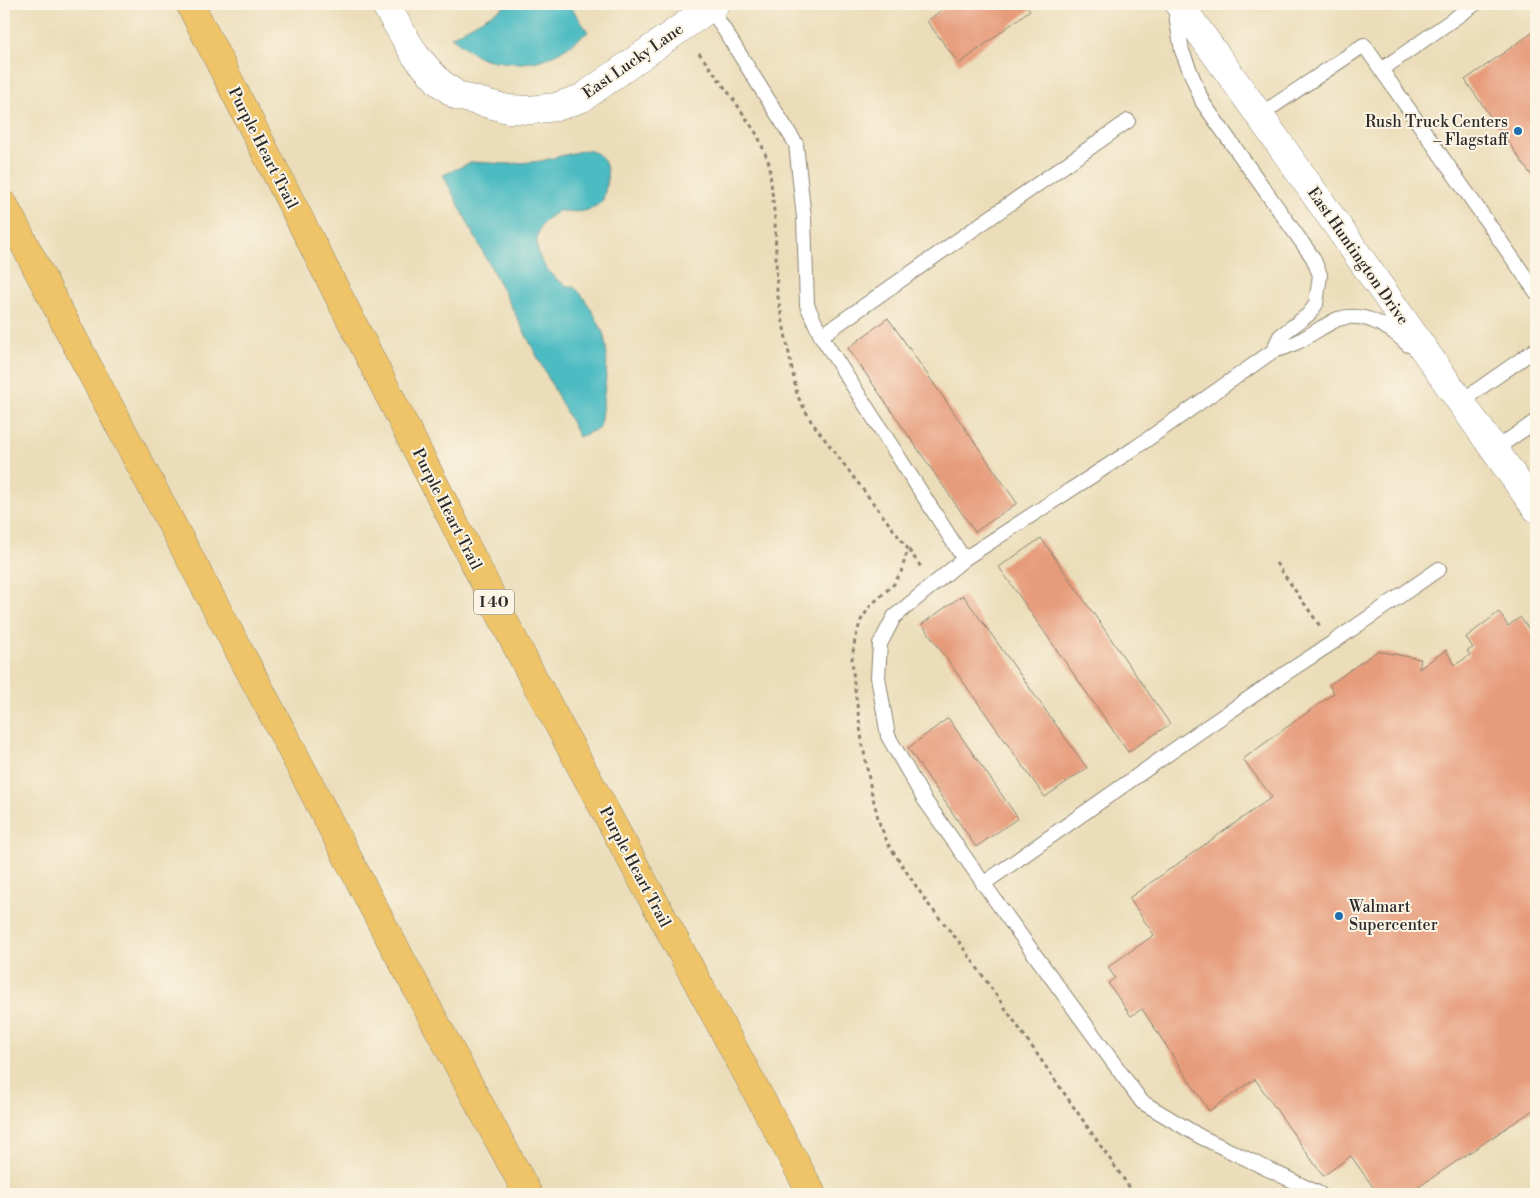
<svg xmlns="http://www.w3.org/2000/svg" width="1540" height="1198" font-family="'Libre Bodoni',serif">
<style>
.water{fill:#4dbcc2;stroke:#3c7476}
.building{fill:#e69b7a}
.lines{fill:none;stroke-linecap:round;stroke-linejoin:round}
.service-casing{stroke:#8b8472;stroke-width:16}
.tertiary-casing{stroke:#8b8472;stroke-width:29}
.motorway-casing{stroke:#8b8472;stroke-width:29}
.path{stroke:#8b8472;stroke-width:3;stroke-dasharray:4 4;stroke-linecap:butt}
.service{stroke:#fff;stroke-width:14}
.tertiary{stroke:#fff;stroke-width:28}
.motorway{stroke:#efc469;stroke-width:28}
.poi-dot{fill:#1f6fb2;stroke:#fcf5e5;stroke-width:2}
.labels{text-anchor:middle;dominant-baseline:central;stroke-width:4;stroke-linejoin:round;paint-order:stroke}
.shield{fill:#fcf5e5;stroke:#6a6863;stroke-width:1}
.shield-label{font-size:15px;font-weight:bold;fill:#2b2b2b}
.street-label{font-size:16px;fill:#2b2b2b;stroke:#fcf5e5}
.poi-label{font-size:16px;fill:#2b2b2b;stroke:#fcf5e5;text-anchor:end}
</style>
<rect width="100%" height="100%" fill="#fcf5e5"/>
<filter id="ink" filterUnits="userSpaceOnUse"><feTurbulence type="fractalNoise" baseFrequency=".02" numOctaves="2"/><feDisplacementMap in="SourceGraphic" scale="10" xChannelSelector="R" yChannelSelector="G"/><feConvolveMatrix kernelMatrix="1 2 1 2 8 2 1 2 1" color-interpolation-filters="sRGB"/></filter>
<filter id="wash" filterUnits="userSpaceOnUse"><feTurbulence type="fractalNoise" baseFrequency=".0096" numOctaves="4" result="noise"/><feDisplacementMap in="SourceGraphic" scale="20" xChannelSelector="R" yChannelSelector="G"/><feGaussianBlur stdDeviation="1.12" result="paint"/><feColorMatrix in="noise" values="0 0 0 0 0 0 0 0 0 0 0 0 0 0 0 0 0 1.4 0 .05"/><feComposite in="paint" operator="in"/></filter>
<g filter="url(#wash)">
<rect width="100%" height="100%" fill="#ebddb9"/>
<path class="water" d="M509,4h60l19,28c-30,22 -46,35 -85,30 -10,-1 -22,-3 -30,-9 -7,-4 -14,-11 -22,-16z
M585,150c23,2 25,22 20,41 -1,3 -1,8 -3,10 -2,2 -7,6 -10,7 -10,6 -23,3 -34,3 -5,4 -12,8 -15,12 -15,22 0,49 21,61 3,2 7,2 11,4 9,7 24,34 28,45 9,26 -1,67 -3,95l-21,9 -136,-262 29,-13 37,2 32,-3z"/>
<g id="blocks">
<path class="building" d="M950,4h75l5,6 -71,54 -32,-43z
M1536,30v152l-71,-102z
M888,318l129,185 -42,29 -127,-184z
M1041,538l129,186 -42,28 -129,-185z
M963,595l124,173 -42,29 -123,-173z
M1499,612l9,14 12,-9 16,22v17l-4,4 4,6v442l-128,86h-30l-27,-38 -28,20 -68,-97 -46,32 -67,-102 -11,7 -23,-33 7,-5 -7,-11 46,-32 -25,-37 143,-101 -29,-38 91,-66 -5,-8 48,-34 44,8 -2,10 27,-19 9,15 15,-10 -3,-4 6,-3 -7,-11z
M948,718l70,100 -42,29 -68,-99z"/>
</g>
</g>
<g filter="url(#ink)">
<use href="#blocks" fill-opacity="0" stroke="#8b8472" stroke-width="1"/>
<g class="lines">
<defs>
<path id="service" d="M708,4l88,140 8,74 3,87 14,31 143,223 -70,58 -14,27 -2,33 10,59 36,63 79,112 139,191 59,35 119,57
M1175,9l7,42 21,52 110,155 7,17 -4,29 -7,10 -29,22 -7,15
M1381,70l94,-66
M1260,115l104,-70 172,247
M821,336l307,-215
M1457,400l3,2 76,-53
M1494,450l42,-29
M964,559l171,-111 138,-97c19,-4 32,-13 48,-23 6,-3 12,-7 17,-9 26,-8 53,8 70,26
M983,884l215,-151 88,-60 46,-30 107,-74"/>
<path id="tertiary" d="M385,4l30,51 24,27 19,14 50,13 22,1 26,-3 26,-9 133,-94
M1179,4c122,166 237,337 357,504"/>
<path id="motorway" d="M190,4l339,666 283,524
M4,205l80,154 202,380 95,183 147,272"/>
</defs>
<use href="#service" class="service-casing"/>
<use href="#tertiary" class="tertiary-casing"/>
<use href="#motorway" class="motorway-casing"/>
<path class="path" d="M699,53l35,47 24,36 11,27 6,57 2,72 20,103 14,26 97,128 -7,23 -7,12 -23,21 -10,15 -6,19 -3,20 2,24 8,58 9,49 8,32 9,22 40,60 32,39 172,248 10,3
M909,550l12,17
M1276,563l44,63"/>
<use href="#service" class="service"/>
<use href="#tertiary" class="tertiary"/>
<use href="#motorway" class="motorway"/>
</g>
</g>
<g class="poi-dot">
<circle cx="1518" cy="131" r="5"/>
<circle cx="1339" cy="916" r="5"/>
</g>
<g class="labels">
<rect class="shield" x="474" y="589.5" width="40" height="25" rx="4"/>
<g class="shield-label">
<text x="494" y="602">I 40</text>
</g>
<g class="street-label">
<text transform="translate(633 61) rotate(-35)">East Lucky Lane</text>
<text transform="translate(263 148) rotate(63)">Purple Heart Trail</text>
<text transform="translate(1358 256) rotate(55)">East Huntington Drive</text>
<text transform="translate(447 509) rotate(63)">Purple Heart Trail</text>
<text transform="translate(635 867) rotate(62)">Purple Heart Trail</text>
</g>
<g class="poi-label">
<text x="1508" y="122">Rush Truck Centers<tspan x="1508" dy="18">– Flagstaff</tspan></text>
<text x="1349" y="907" text-anchor="start">Walmart<tspan x="1349" dy="18">Supercenter</tspan></text>
</g>
</g>
<rect width="1540" height="1198" fill="none" stroke="#fcf5e5" stroke-width="20"/>
</svg>
